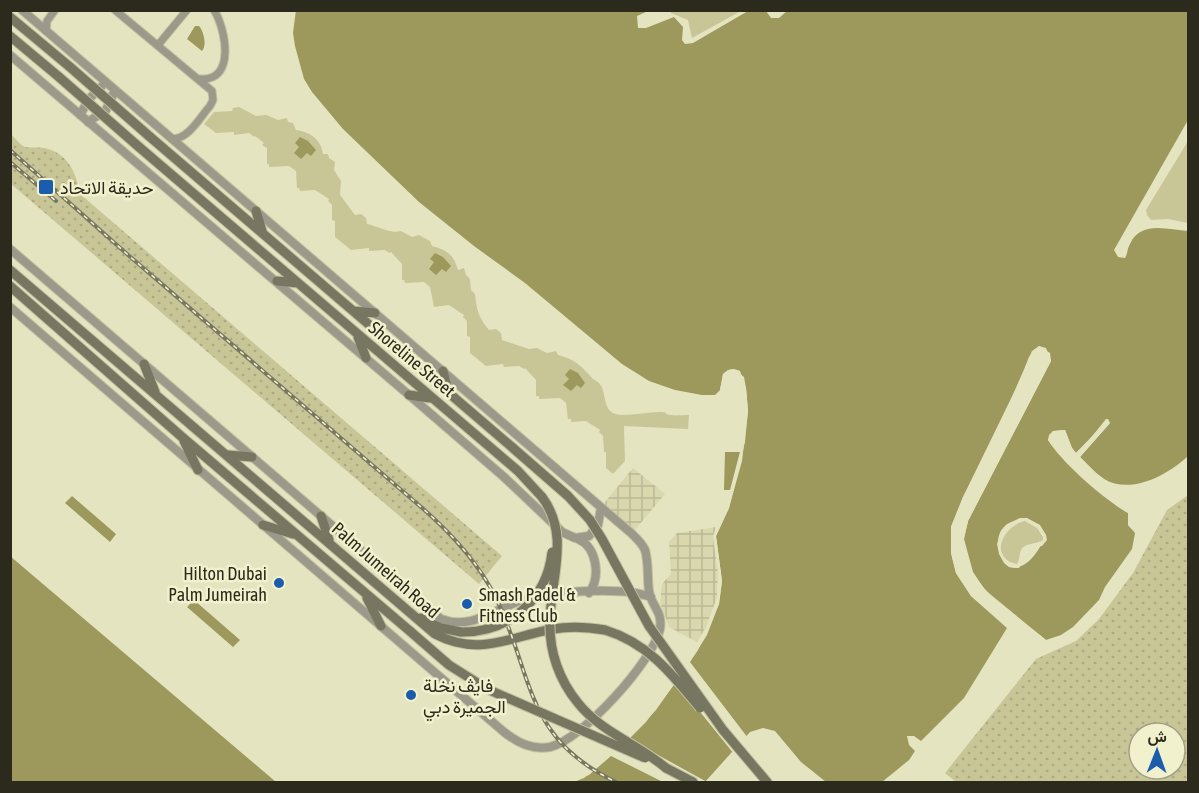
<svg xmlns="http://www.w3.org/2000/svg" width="1199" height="793" font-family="'Asap Condensed',Vazirmatn,sans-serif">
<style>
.industrial{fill:url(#industrial-grid)}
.green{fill:#c8c597}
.park{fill:url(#park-dots);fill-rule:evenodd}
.water{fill:#9d995c;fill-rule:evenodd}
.pier{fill:#e5e4c0}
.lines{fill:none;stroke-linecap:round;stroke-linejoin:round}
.minor-casing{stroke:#c0bf9f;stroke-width:9}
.tertiary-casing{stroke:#c0bf9f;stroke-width:10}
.secondary-casing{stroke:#c0bf9f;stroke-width:11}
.minor{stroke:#9a998a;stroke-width:7}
.tertiary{stroke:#9a998a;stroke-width:8}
.secondary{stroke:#777661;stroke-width:9}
.rail-casing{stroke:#787760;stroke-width:4}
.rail{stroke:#f2f1cd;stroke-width:1.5;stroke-dasharray:4.5;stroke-linecap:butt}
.secondary-bridge-casing{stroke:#c0bf9f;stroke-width:11;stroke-linecap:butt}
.secondary-bridge{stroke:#777661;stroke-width:9}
.poi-dot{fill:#1a5dad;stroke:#f2f1cd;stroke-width:2}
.labels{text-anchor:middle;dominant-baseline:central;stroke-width:5;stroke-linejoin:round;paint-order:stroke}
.poi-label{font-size:18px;fill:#2b2a1d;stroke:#f2f1cd;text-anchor:start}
.street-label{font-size:18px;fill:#2b2a1d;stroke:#f2f1cd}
</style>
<defs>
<pattern id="industrial-grid" width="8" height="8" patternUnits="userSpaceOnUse" patternTransform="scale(1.5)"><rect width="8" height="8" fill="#d9d7ad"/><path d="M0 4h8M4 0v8" fill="none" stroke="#bab994"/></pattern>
<pattern id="park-dots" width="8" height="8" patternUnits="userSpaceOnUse" patternTransform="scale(1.5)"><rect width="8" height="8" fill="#c8c597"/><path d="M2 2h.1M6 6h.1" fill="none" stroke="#aca982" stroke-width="1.8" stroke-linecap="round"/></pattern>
</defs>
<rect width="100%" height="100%" fill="#e5e4c0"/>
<path class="industrial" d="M633,468l32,26 -31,37 -28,-23 -1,-6z
M716,527l-3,9 5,33 -1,28 -11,30 -9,15 -28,-15 -9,-25 2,-18 9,-10 -2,-32 8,-9z"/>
<path class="green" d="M671,10h70v1l-49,27 -4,-18 -17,-7z
M239,107l17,9 10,-1 12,5 9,-2 1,4 5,1 3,7c14,2 25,9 27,24h5l1,4 6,4 -1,8 7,11 -1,14 15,20 6,-1 5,4 1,6c11,2 23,10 34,7l11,6 7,-2 11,6 2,5c15,4 22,9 26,24l6,-2 2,7 4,4 1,11 4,4c2,17 3,22 14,36l7,-1 5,4 1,7 27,9 8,-1 10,5 9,-2 2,4c16,4 24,11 34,23 2,2 5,3 7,5 8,8 3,28 17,31 11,3 34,-3 46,-2 8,1 0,1 8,3 6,1 13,0 19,0l-1,14 -64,-3 1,35 -12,13 -7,-6v-16h-2l-1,-16 -4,-4 1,-2 -14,-9 -15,1v-3h-3l-2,-16 -6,-5 -21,1v-3h-3v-16l-11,-12 -1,1 -5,-3 -15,1 -1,-3 -17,2 -16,-13v-16l-3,-1v-15l-4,-4 1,-2 -15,-10 -15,2 -4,-20 -6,-5 -19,1 -1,-3h-2v-16l-11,-12 -2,1 -4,-3 -16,1v-3l-18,2 -16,-13v-16l-3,-1v-15l-4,-4 1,-2 -14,-9 -15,1 -1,-3h-2l-1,-17 -7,-5 -20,1v-3h-2v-16l-5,-3 2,-2 -9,-7 -1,1 -5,-4 -15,2v-3l-18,1 -12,-9 10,-12 18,-1 1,-3z
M1188,141v82l-20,-4 -17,1 -4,-5 -1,-5z
M1025,521l12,7 6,9v3c-7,5 -18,2 -22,10 -2,4 -1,9 -4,14 -28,-4 -16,-38 8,-43z"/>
<path class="park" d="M11,134c4,4 9,11 14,13 6,1 14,0 19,1 24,5 32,24 36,46l422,362 -23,28 -468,-400z
M1188,495v287h-232l-11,-9 91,-114 40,-18 23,-22 34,-46 34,-63zM1139,733h36v36h-36z"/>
<path class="water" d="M296,10l352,1 -11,5 1,12h8l28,-11 9,10 -1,13 3,4 8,-1 55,-32h18l5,7h8l9,-8 400,1v109l-74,130 4,7 7,1c3,-5 2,-9 5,-14 11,-24 38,-14 58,-13v225c-20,19 -57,39 -84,23 -9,-6 -17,-15 -24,-22l30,-34 -12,7 -22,23 -4,-5 -7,-18 -12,1 -5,9c14,23 57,60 80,73v12l7,8 -3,16 -27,38 -6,13 -26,27 -12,8 -15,5c-32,-26 -81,-53 -82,-100 0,-6 3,-13 4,-19l83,-160 -1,-8 -11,-7 -10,11 -7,19 -59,121 -12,30v26l5,20 15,23 36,32 -43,70 -43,43 -7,-5h-7l2,9 6,6 -6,9 -27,22h-56l-25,-20 -26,-31 -12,-3 -13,4 -45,50h-131l10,-4 40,-34 32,-34 42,-60 21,-46 3,-23 -6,-45 13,-28 13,-47 6,-50 -2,-23 -6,-17c-7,-3 -11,-2 -17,3l-3,16 -5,5h-13l-27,-5 -26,-9 -27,-17 -97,-81 -51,-37 -55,-44 -76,-73 -31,-37 -8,-13 -9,-33 -2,-13zM1027,518l19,17c-6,14 -18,36 -37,32 -11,-10 -17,-34 -1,-43 5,-3 13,-4 19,-6z
M195,26h4c5,6 8,19 3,25l-15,-12z
M300,137l8,4 8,9 -5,6 -4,-3 -6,6 -7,-6 5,-6 -4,-4z
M435,253l8,4 8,9 -5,6 -4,-3 -6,6 -7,-6 5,-7 -4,-3z
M570,369l8,4 7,10 -4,5 -4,-3 -6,6 -8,-6 6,-6 -4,-4z
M725,452h15l-10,38h-6z
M72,496l44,38 -6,8 -45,-39z
M10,556l266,226h-265z
M194,600l46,40 -7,7 -46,-40z"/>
<path class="pier" d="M1039,346l7,2 5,13 -83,160 -4,18 9,33 12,18 61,50v3l-63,-51 -13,-18 -9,-35 4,-19 83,-159 -4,-10 -4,-2 -6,4 -9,25 -60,120 -11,29v26l5,18 14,23 37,32v4l-39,-34 -15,-23 -5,-20v-26l12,-30 36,-70 33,-76z
M734,369l10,8 2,11 2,23 -3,31 -16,66 -13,28 6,45 -3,23 -12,31 -17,27 58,76 -14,16 -58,-72 -30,40 -17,17 78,43h-44l-52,-26 -22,19 -18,7 5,-5 11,-5 56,-52 52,-71 17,-31 4,-14 3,-23 -6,-45 7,-14 10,-29 11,-44 4,-38 -3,-31 -4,-6 -4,-2 -9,3 -2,16 -3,-1 3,-16 5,-4z
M1106,419h2l2,4 -30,34 17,17 14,10 -7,-1 -9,-7 -17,-17 -1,-3 -3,-1 -5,-6 -6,-16h-8l-4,7 18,21 49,43 13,7v13l4,4 -3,1 -4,-4v-12l-11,-7 -50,-43 -19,-23 1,-5 4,-4 12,-1 7,18 4,5 14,-14z
M1020,518h7l13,7 6,10 1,5 -5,6 -7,1 8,-6v-5l-5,-8 -11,-7h-7l-11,6 -8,12 -1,10 4,8 7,7 7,1 4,-2 -3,5h-4l-6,-1 -5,-4 -5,-9 -2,-10 4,-13 6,-7z"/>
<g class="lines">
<defs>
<path id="minor" d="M115,10l97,81 1,9 -3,6c-10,11 -21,33 -38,33
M46,31l1,-10 8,-11
M158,45l29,-35
M200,79c36,3 26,-50 14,-69"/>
<path id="tertiary" d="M10,55l399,340 95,82 58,55 13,6 14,-2 9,-11 3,-17
M80,115l9,-16 12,-12
M88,122l18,-12 9,-20
M10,249l431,370c30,12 55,-11 82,-19 31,-9 99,-14 128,-3
M10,307l494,425c14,11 28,18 46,15 32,-7 103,-86 110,-118 3,-18 -9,-23 -11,-38 -2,-13 0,-28 -4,-41 -3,-7 -9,-12 -14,-17l-609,-523
M578,539c19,8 23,38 11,54"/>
<path id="secondary" d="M10,17l60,50
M10,36l49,41
M149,136l364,312
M139,147l379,324 24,26
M256,211l7,23
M10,270l425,364c44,23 74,3 118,-5 17,-3 35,-2 52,1
M277,281l21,2
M10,286l172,151 229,195
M354,311l21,2
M358,337l8,21
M144,364l11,28
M443,371l5,20
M409,395l21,3
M184,441l14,29
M228,455l24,2
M321,516l8,24
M263,525l30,9
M367,598l14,28
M421,618l20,10 20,4
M723,730l44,52
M666,768l27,14"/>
</defs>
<use href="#minor" class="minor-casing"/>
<use href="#tertiary" class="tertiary-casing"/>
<use href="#secondary" class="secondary-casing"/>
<use href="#minor" class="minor"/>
<use href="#tertiary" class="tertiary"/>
<use href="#secondary" class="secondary"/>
<defs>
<path id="rail" d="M10,150l117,104 294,253c30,26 57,55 75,91 38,79 28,140 120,184
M10,162l46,39"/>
</defs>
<use href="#rail" class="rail-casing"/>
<use href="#rail" class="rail"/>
<defs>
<path id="secondary-bridge" d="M70,67l79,69
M59,77l80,70
M513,448l55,48 22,24 12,19 47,87 74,104
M542,497c29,39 8,82 8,125 -1,29 9,58 28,81 23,29 60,41 88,65
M605,630c43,13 67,44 95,78
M411,632l38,33 38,24 158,69
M461,632c48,1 86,-33 91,-80"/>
</defs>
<use href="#secondary-bridge" class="secondary-bridge-casing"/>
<use href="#secondary-bridge" class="secondary-bridge"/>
</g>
<g class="poi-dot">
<rect x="38" y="179" width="16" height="16" rx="3"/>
<circle cx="279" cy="583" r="6"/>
<circle cx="467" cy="604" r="6"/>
<circle cx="411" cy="695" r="6"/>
</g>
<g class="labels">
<g class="poi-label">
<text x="60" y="187">حديقة الاتحاد</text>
<text x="267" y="573" text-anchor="end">Hilton Dubai<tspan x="267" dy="21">Palm Jumeirah</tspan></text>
<text x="479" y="594">Smash Padel &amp;<tspan x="479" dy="21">Fitness Club</tspan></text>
<text x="423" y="685">فايڤ نخلة<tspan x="423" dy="21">الجميرة دبي</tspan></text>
</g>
<g class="street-label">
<text transform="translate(412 359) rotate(40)">Shoreline Street</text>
<text transform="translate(386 570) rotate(41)">Palm Jumeirah Road</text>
</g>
</g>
<rect width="1199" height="793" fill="none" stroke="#2b2a1d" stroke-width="24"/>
<g transform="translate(1157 751) rotate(1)"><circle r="28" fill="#f2f1cd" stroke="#a2a187" stroke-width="1.5"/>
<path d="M0-4.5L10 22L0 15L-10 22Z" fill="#1a5dad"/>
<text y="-9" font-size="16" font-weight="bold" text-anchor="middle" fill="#2b2a1d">ش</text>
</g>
</svg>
